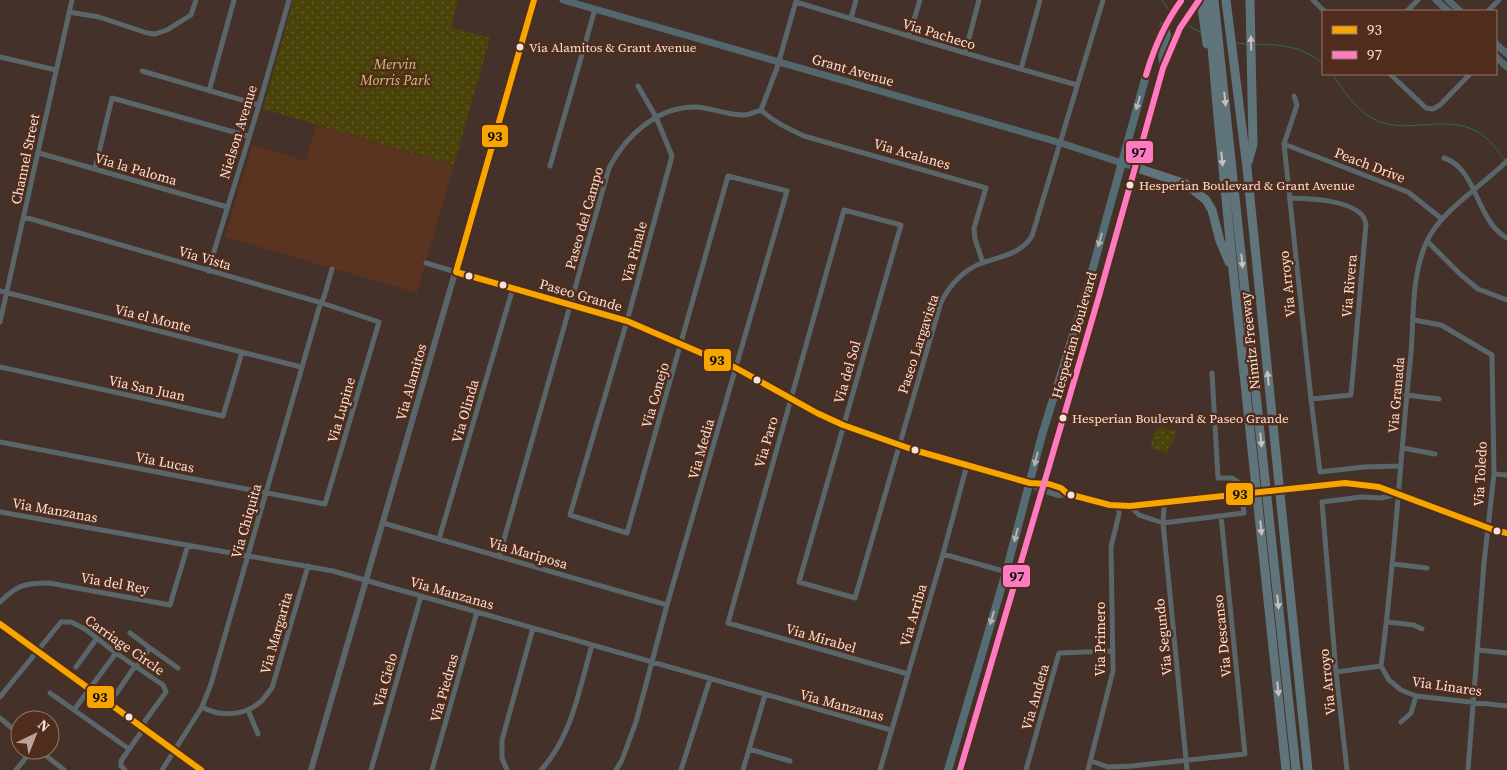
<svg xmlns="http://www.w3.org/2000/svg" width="1507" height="770" font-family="'Source Serif 4',serif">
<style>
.built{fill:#5a3321}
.park{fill:url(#park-dots)}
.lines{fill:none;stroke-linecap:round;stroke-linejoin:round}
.stream{stroke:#2b6c52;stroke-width:1}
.minor{stroke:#5a666a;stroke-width:5}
.tertiary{stroke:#5a666a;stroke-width:6}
.secondary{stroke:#54676d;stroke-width:7}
.primary{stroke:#546c73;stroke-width:8}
.motorway{stroke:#5f747b;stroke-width:9}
.tertiary-bridge{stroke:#5a666a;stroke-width:6}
.bus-1-casing{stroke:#502c1d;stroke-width:10}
.bus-2-casing{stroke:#502c1d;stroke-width:10}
.bus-1{stroke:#f7a600;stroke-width:6}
.bus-2{stroke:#fe7ac1;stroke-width:6}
.oneway{fill:#cac0bb}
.oneway2{fill:#b6b2af}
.bus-dot{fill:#f8e1d7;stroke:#502c1d;stroke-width:2}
.labels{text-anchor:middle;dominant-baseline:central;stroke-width:5;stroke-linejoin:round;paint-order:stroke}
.bus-label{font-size:13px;fill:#f8e1d7;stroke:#502c1d;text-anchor:start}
.street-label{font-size:14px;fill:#f8e1d7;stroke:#502c1d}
.park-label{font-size:14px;font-style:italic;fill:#d0c86b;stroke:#502c1d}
.line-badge{stroke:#502c1d;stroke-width:2}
.pale-badge-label{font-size:14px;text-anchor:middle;font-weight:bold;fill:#111}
</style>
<defs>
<pattern id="park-dots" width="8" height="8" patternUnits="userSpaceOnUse" patternTransform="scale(1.25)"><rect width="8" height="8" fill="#494209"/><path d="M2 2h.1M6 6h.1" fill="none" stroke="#645d2c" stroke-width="1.8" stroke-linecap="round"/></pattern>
</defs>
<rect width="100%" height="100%" fill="#443129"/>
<path class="built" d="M316,125l138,40 -37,128 -192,-56 27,-92 54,16z"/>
<path class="park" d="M293,0h165l-7,27 39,11 -36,127 -191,-56z
M1160,427l15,4 2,2 -10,20 -17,-5 4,-12 -1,-2z"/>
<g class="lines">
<path class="stream" d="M1162,0l8,12
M1185,24l17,9
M1236,43l11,1
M1254,44c27,1 47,1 69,20
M1332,74c11,15 21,33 38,43 34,21 74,-5 108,15 11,7 19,17 27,28"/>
<path class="minor" d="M1313,0l11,11
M796,2l169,51 112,32
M1407,11l11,-11
M1488,11l11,-11
M69,12l30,5 48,16 8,1 12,-4 24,-15 5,-15
M851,18l5,-18
M909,36l11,-36
M965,53l14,-53
M0,57l56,13
M1021,69l19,-69
M142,71l117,34
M1390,74l36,34 7,1 7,-4 30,-31
M209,91l25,-91
M1294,96l3,9 -13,39 27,255 9,73 44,-5 37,-1
M761,110c13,12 28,19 43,26l182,52 -12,40 1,11 8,24
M761,110l16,-42 19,-67
M1284,144l124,48 34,27
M39,153l188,54
M1444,158c34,11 31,62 63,80
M550,166l45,-157
M95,169l17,-71 136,38
M1290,198c20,1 55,1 71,16 3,2 4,7 5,10l-15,171 -40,4
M1427,241l34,34 17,14 29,11
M426,263l30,9
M208,271l51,-166 30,-105
M0,291l301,76
M1414,320l27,5 51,30 2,119 -10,89 -16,207
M0,322l72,-322
M0,367l223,49 19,-64
M1406,395l33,4
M0,442l325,62 54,-182 -57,-19 -298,-86
M1403,448l32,6
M1494,474l13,1
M1167,502l-3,5 -1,16 24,247
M1130,506l9,9 24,8 81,-10 -4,-30 -8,-5h-14l-6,-105
M0,512l333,59 558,159
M383,523l284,82
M439,539l74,-251
M943,554l74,21
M499,557l110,-389c17,-33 49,-62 88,-61 15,1 30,8 46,8 6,0 12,-3 18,-5
M1393,564l34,4
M0,602c17,-17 25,-19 49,-19l121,22 18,-60
M1387,622l27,3 8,4
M130,633l20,15
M1478,650l29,3
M1381,666c14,-104 19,-209 30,-313 3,-37 0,-77 16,-112 14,-30 56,-56 80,-80
M76,667l21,-29
M136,667l14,-19 28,20
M1336,672l45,-6 8,14 12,10 15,6 91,10
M908,674l-180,-51 116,-413 57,15 -102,357 56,16 86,-296c9,-17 22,-32 41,-39 19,-7 38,-8 50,-27l71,-236
M50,693l79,56
M116,694l19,-28
M0,697l61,-75h10l14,7 31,24 47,32 3,7 -21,29 -1,7 -23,33v5l4,4
M202,707c18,10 41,9 57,-4 5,-3 8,-10 13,-15l36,-122
M74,710l42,-57
M248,710l10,24
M0,718l20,17
M1401,722l10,-9 5,-17
M749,749l41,12
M39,750l25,20
M1091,761l17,6 24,-1 113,-12 -24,-238
M16,770l16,-20
M162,770l40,-63 9,-23 108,-376 5,-11 8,-28
M371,770l50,-174
M432,770l45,-158
M507,770l-5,-12v-18l31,-112
M541,770c31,-33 39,-84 51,-125
M616,770l6,-10 14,-38 31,-117 120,-414 -59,-15 -101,357 -57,-18 57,-194 45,-165 -16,-39 -18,-31
M681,770l29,-91
M743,770l22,-75
M880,770l63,-216 24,-89
M1026,770l33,-117 53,-2
M1088,770l25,-99 -2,-124 8,-33v-8
M1347,770l-11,-98 -14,-170 39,-5 20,1 17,-4"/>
<path class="tertiary" d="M456,272l171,49 109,47 81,45 26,12 71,25 116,33 12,7 17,5 9,-1 42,11 9,1 109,-10
M1031,483c14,0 26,2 37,11
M1301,488c27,-3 52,-6 78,-1l115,43 13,3
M0,624l201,146
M311,770l223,-770"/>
<path class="secondary" d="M563,0l498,143 73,24
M1436,0l12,11
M1448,0l12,11
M1496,44l11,10
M1496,57l11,10"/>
<path class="primary" d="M1163,66l-1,-16 5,-15 -3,-10
M948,770l58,-198 36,-137 44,-142 64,-232 12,-31 20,-30
M960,770l139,-474 64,-228 17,-40 19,-28"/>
<path class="motorway" d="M1201,0l6,44
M1208,0l10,117 15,153 53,500
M1214,0l82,770
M1226,0l21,168 61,602
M1248,162l5,-18 -3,-144
M1134,167l52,17 20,16 6,10 8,31 9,21"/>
<path class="tertiary-bridge" d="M1228,496l73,-8"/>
<defs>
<path id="bus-1" d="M456,272l171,49 109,47 81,45 26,12 71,25 116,33 19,1 12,4 7,6 42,11 20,1 215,-23 34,4 115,43 13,3
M456,272l78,-272
M0,624l201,146"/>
<path id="bus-2" d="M1146,75c8,-27 18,-51 35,-74
M960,770l139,-474 64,-228 17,-40 19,-28"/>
</defs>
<use href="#bus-1" class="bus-1-casing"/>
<use href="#bus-2" class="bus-2-casing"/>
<use href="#bus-1" class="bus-1"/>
<use href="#bus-2" class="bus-2"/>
</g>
<defs><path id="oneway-solid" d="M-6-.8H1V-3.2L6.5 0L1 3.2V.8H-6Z" transform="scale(1.25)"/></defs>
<g class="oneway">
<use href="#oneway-solid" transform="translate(1251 43) rotate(-92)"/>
<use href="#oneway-solid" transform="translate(1225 99) rotate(84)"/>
<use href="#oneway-solid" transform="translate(1222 159) rotate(84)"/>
<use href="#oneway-solid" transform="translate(1242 261) rotate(84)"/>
<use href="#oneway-solid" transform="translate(1268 378) rotate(-96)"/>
<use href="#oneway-solid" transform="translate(1261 440) rotate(84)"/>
<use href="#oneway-solid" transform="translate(1261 528) rotate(84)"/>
<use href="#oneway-solid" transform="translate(1278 602) rotate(84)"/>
<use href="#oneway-solid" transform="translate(1278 689) rotate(84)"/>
</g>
<g class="oneway2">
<use href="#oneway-solid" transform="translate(1138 103) rotate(106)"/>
<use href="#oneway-solid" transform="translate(1100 240) rotate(106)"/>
<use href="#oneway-solid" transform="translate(1036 459) rotate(104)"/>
<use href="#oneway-solid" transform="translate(1016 535) rotate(105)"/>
<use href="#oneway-solid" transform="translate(992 618) rotate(106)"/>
</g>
<g class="bus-dot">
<circle cx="520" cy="47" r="4.5"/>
<circle cx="1130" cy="185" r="4.5"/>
<circle cx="469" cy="276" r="4.5"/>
<circle cx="503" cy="285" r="4.5"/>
<circle cx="757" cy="380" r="4.5"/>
<circle cx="1063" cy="418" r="4.5"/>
<circle cx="915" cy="450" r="4.5"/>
<circle cx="1071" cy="495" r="4.5"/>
<circle cx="1497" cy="531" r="4.5"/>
<circle cx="129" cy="717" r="4.5"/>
</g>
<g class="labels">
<g class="bus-label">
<text x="529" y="47">Via Alamitos &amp; Grant Avenue</text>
<text x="1139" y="185">Hesperian Boulevard &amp; Grant Avenue</text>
<text x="1072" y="418">Hesperian Boulevard &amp; Paseo Grande</text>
</g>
<g class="street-label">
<text transform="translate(939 34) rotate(17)">Via Pacheco</text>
<text transform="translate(853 70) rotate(16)">Grant Avenue</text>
<text transform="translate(238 132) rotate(-73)">Nielson Avenue</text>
<text transform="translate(912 154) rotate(16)">Via Acalanes</text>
<text transform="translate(25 159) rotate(-78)">Channel Street</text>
<text transform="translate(1370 165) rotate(21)">Peach Drive</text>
<text transform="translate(136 169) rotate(16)">Via la Paloma</text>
<text transform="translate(584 218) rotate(-74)">Paseo del Campo</text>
<text transform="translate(634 252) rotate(-75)">Via Pinale</text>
<text transform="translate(205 258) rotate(16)">Via Vista</text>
<text transform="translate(1287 284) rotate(-96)">Via Arroyo</text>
<text transform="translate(1349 286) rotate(-85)">Via Rivera</text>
<text transform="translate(581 295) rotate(16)">Paseo Grande</text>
<text transform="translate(153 318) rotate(14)">Via el Monte</text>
<text transform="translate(1074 335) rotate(-74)">Hesperian Boulevard</text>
<text transform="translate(1250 341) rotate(-96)">Nimitz Freeway</text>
<text transform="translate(918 344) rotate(-72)">Paseo Largavista</text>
<text transform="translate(847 372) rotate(-74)">Via del Sol</text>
<text transform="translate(411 382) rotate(-74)">Via Alamitos</text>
<text transform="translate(147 388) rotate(12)">Via San Juan</text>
<text transform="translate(655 395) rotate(-74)">Via Conejo</text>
<text transform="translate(1396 395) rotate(-85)">Via Granada</text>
<text transform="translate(341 410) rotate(-74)">Via Lupine</text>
<text transform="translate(465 411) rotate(-74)">Via Olinda</text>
<text transform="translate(766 442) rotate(-74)">Via Paro</text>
<text transform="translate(701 449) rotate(-74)">Via Media</text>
<text transform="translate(165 462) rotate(11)">Via Lucas</text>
<text transform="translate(1480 474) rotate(-87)">Via Toledo</text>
<text transform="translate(55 510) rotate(10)">Via Manzanas</text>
<text transform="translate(246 521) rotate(-74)">Via Chiquita</text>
<text transform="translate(528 553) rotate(16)">Via Mariposa</text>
<text transform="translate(115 583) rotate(10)">Via del Rey</text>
<text transform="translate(452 593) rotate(16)">Via Manzanas</text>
<text transform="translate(913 615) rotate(-74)">Via Arriba</text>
<text transform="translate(276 633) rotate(-74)">Via Margarita</text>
<text transform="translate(1222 636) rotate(-96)">Via Descanso</text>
<text transform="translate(1163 637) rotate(-96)">Via Segundo</text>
<text transform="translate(821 638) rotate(16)">Via Mirabel</text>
<text transform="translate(1100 639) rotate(-90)">Via Primero</text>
<text transform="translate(125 645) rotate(35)">Carriage Circle</text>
<text transform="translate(385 680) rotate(-74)">Via Cielo</text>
<text transform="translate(1327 682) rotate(-96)">Via Arroyo</text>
<text transform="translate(1447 686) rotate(8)">Via Linares</text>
<text transform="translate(444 688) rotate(-74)">Via Piedras</text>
<text transform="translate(1035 697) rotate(-74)">Via Andeta</text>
<text transform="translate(842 705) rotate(15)">Via Manzanas</text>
</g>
<g class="park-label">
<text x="395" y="64">Mervin<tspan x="395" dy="16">Morris Park</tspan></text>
</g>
</g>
<g class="line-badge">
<rect x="481" y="124" width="28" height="24" rx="5" fill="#f7a600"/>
<rect x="1125" y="140" width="29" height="24" rx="5" fill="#fe7ac1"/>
<rect x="703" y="348" width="29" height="24" rx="5" fill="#f7a600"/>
<rect x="1225" y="482" width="29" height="24" rx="5" fill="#f7a600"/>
<rect x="1002" y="564" width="29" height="24" rx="5" fill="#fe7ac1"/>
<rect x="86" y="685" width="29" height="24" rx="5" fill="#f7a600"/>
</g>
<g class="pale-badge-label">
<text x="495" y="141">93</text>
<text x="1139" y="157">97</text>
<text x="717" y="365">93</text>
<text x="1240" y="499">93</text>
<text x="1017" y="581">97</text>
<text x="100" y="702">93</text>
</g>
<rect x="1322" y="10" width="175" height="65" fill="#502c1d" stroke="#937467"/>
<rect x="1332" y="26" width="25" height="8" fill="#f7a600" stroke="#937467"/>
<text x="1367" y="35" font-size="15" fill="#f8e1d7">93</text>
<rect x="1332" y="51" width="25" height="8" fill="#fe7ac1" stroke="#937467"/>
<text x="1367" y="60" font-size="15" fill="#f8e1d7">97</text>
<g transform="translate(35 735) rotate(43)"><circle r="24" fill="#502c1d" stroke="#937467"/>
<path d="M0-4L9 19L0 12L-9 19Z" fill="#b9a39a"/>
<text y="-8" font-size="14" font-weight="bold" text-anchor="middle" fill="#f8e1d7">N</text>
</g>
</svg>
